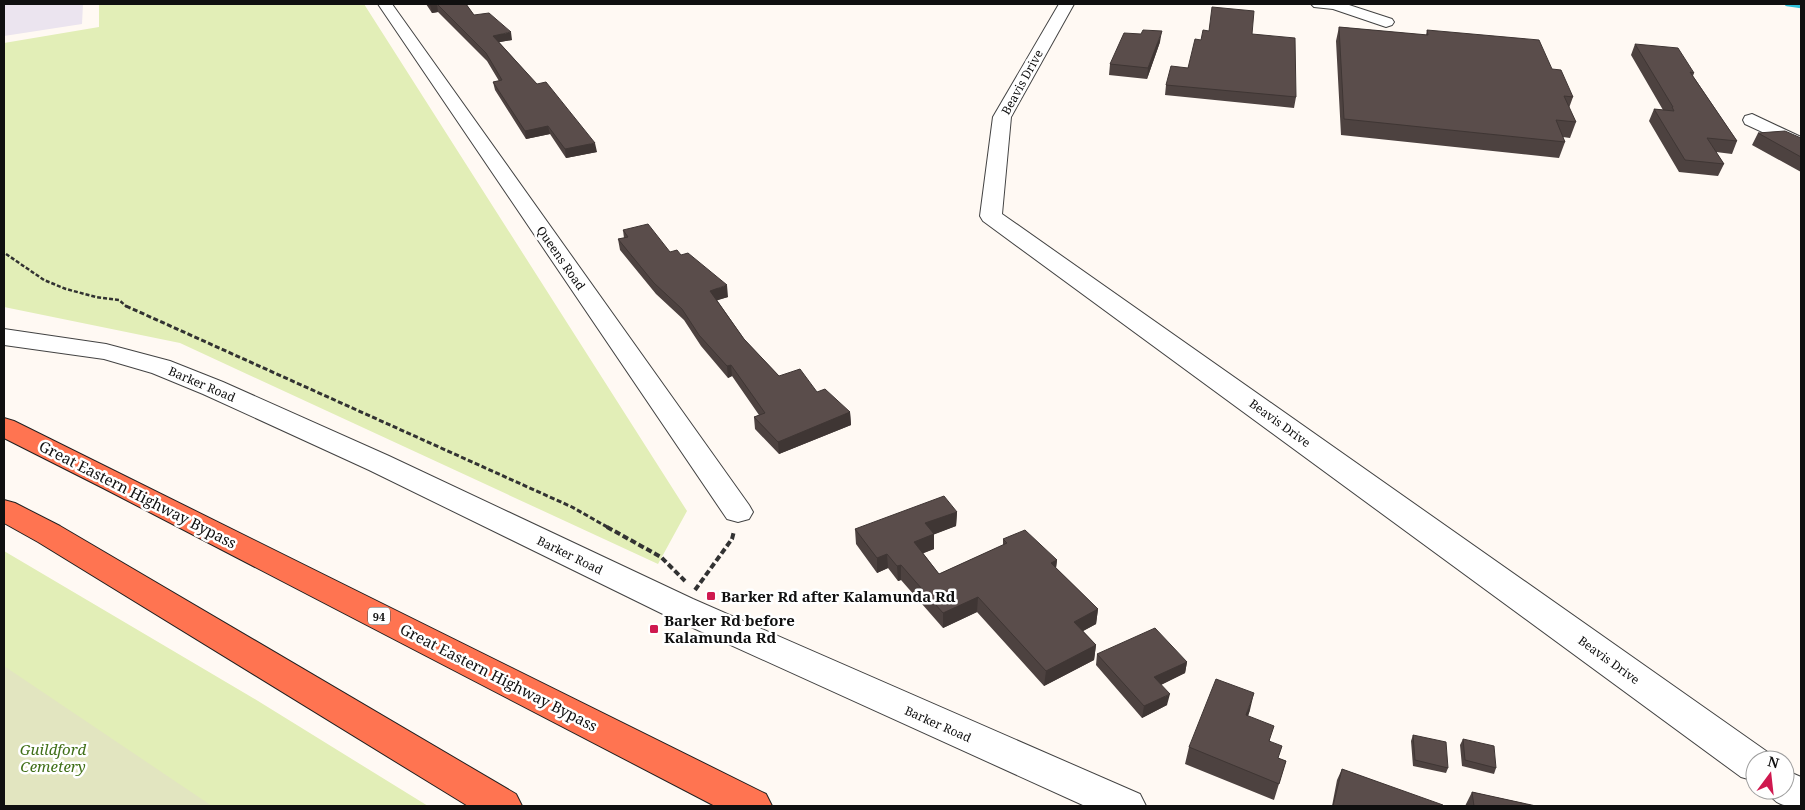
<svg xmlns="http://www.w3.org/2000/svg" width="1805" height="810" font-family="'Noto Serif',serif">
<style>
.industrial{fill:#ebe4ef}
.green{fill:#e2eeb7}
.cemetery{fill:#e2e5c0}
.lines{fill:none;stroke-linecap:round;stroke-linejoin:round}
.stream{stroke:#31c2db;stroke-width:4.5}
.minor-casing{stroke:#434343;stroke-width:2}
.highway-casing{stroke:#212121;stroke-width:2}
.path-far2{stroke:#323232;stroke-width:2.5;stroke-dasharray:4 2;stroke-linecap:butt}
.path-far1{stroke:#323232;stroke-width:3;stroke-dasharray:5 2.5;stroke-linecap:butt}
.path{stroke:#323232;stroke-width:4;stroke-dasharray:6 3;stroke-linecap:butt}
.minor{fill:#fff;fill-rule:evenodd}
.highway{fill:#ff7451;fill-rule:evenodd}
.wall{fill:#4d4240}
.shaded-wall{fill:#3f3634}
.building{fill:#5a4d4b;stroke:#3f3634}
.poi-dot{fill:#cf194f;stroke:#fff;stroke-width:2}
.labels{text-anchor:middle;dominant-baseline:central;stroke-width:5;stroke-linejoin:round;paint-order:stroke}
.shield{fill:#fff;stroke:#585858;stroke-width:1}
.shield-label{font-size:11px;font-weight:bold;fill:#101010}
.street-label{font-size:12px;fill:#101010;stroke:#fff}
.near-street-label{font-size:15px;fill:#101010;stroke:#fff}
.near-poi-label{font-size:15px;font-weight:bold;fill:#101010;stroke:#fff;text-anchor:start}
.near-park-label{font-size:15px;font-style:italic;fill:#406f18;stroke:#fff}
</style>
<rect width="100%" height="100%" fill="#fff9f3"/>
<path class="industrial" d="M4,4h79l-1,20 -78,12z"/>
<path class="green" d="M99,4h265l323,507 -29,53 -478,-221 -176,-36v-264l95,-16z
M4,551l249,147 175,108h-424z"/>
<path class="cemetery" d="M4,666l208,140h-208z"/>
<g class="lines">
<path class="stream" d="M1787,4l14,2"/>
<defs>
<path id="minor" d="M378,4h14l357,501 4,7 -4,7 -11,3 -11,-3z
M1059,4h15l-63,113 -9,97 767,539 3,7h-17v21l-14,-4 -758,-556 -3,-5 13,-99z
M1311,4h35l46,15 2,3 -2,3 -6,2 -53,-18 -19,-2z
M1752,114l49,23v13l-56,-26 -2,-4 2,-4z
M4,329l102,15 64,17 53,21 166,74 304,143 447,195 6,12h-61l-416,-189 -300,-147 -166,-76 -51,-21 -48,-14 -100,-14z
M1785,770l16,7v29c-16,0 -26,0 -34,-16h18z"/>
<path id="highway" d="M4,418l10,3 752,373 6,12h-57l-612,-318 -99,-50z
M4,500l11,3 45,23 456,268 6,12h-54l-430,-264 -34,-19z"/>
</defs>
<use href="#minor" class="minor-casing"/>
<use href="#highway" class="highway-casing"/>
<path class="path-far2" d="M6,254l38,26 22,9 30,8 23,3 8,7"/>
<path class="path-far1" d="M126,306l446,201 37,21"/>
<path class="path" d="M607,527l54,30 24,24
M695,590l37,-51 2,-8"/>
<use href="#minor" class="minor"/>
<use href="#highway" class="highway"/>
</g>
<path class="wall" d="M426,4h40l8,11 38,25 -13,2 98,110 -31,6 -16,-24 -24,5 -31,-49 -2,-8 6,-1 -12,-20 -49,-49 -6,1z
M1339,27l87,8 1,-5 125,39 21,28 -4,11 7,14 -6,16 -7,-1 2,5 -6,16 -218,-23 -5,-94z
M1209,31l43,3 44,63 -2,11 -129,-13 1,-10 22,-17 13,-28z
M1160,42l-13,37 -38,-4 1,-11z
M1635,44l59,29 -1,3 44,65 -5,13 -16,-2 8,12 -6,12 -39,-4 -30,-51 5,-12 9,1 -32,-55z
M1758,133l43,5v34l-49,-27z
M623,230l47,22 11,3 47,42 -11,3 27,39 35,37 38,16 33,20 1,13 -72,29 -24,-25 -1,-12 5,-2 -27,-39 -4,2 -27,-32 -17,-26 -28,-26 -36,-44 -2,-11 6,-1z
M957,512l-1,14 -22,8v15l-11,4 16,21 64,-29v-6l54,21 -1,8 42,41 -2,15 -13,7 13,14 -2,15 -50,26 -67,-74 -34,16 -42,-48 -3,1 -10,-13 -11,5 -21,-29 -1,-15z
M1097,654l90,8 -2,11 -24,12 6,20 -25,13 -46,-53z
M1250,710l-2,6 22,25 8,17 8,3 -12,39 -89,-36 4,-17z
M1413,735l35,33 -2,5 -33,-7 -2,-25z
M1463,739l33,29 -2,6 -32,-8 -2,-21z
M1342,769l101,37h-111l5,-26z
M1472,792l64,14h-71z"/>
<path class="shaded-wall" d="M437,4l1,8 -6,1 -2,-8z
M1162,31l-2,11 -13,37 1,-11z
M511,32l1,8 -17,3 -2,-7z
M548,126l2,8 -24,5 -1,-8z
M595,143l2,9 -31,6 -1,-9z
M727,285l1,12 -16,5 -2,-11z
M731,365l1,11 -4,2 -1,-12z
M850,412l1,13 -72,29 -1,-12z
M957,512l-1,14 -31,12v-15z
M934,534v15l-20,8v-15z
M887,554l1,14 -11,5v-15z
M1057,560l-2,15 -4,-12z
M901,565v15l-3,1 -1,-15z
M978,597l-1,15 -34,16v-15z
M1098,609l-2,15 -24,13 2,-15z
M1096,645l-2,15 -50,26 2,-15z
M1187,662l-2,11 -33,16 2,-12z
M1254,693l-4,17 -8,22 4,-17z
M1170,694l-3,11 -25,13 2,-12z"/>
<path class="building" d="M429,4h37l8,11 15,-2 22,19 -18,4 44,48 9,-2 49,61 -30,6 -17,-23 -23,5 -32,-49 9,-2 -16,-27 -49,-49 -7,1z
M1212,7l42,4 -2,23 43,4 1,59 -130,-12 5,-19 17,2 7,-29 6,1 2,-10 6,1z
M1339,27l89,8 -1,-5 112,10 13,29 9,1 12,27 -9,-1 12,26 -20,-2 9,22 -221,-23z
M1143,30l19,1 -14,37 -38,-4 14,-31 17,1z
M1635,44l43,4 16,25 -4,-1 47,69 -30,-3 17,26 -39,-4 -31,-51 20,2 -2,-4h1z
M1785,131l16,7v19l-43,-24z
M648,224l22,28 7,-2 4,5 7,-2 39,32 -17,6 34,48 35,37 21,-7 17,23 8,-3 25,23 -72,30 -24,-25 11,-4 -34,-48 -4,1 -28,-31 -17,-26 -28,-26 -36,-44 10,-2 -5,-7z
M944,496l13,16 -32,11 9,11 -20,8 25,32 68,-31 -4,-4 22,-9 32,30 -6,3 47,46 -24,13 22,23 -50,26 -68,-74 -35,16 -42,-48 -4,1 -10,-12 -10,4 -22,-29z
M1155,628l32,34 -33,15 16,17 -26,12 -47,-52z
M1216,679l38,14 -8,22 28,11 -5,15 13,5 -4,12 8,3 -7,23 -90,-37z
M1413,735l33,7 2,26 -33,-8z
M1463,739l31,7 2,22 -31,-8z
M1342,769l101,36v1h-110z
M1472,792l64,14h-62z"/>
<g class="poi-dot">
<rect x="706" y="591" width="10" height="10" rx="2.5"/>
<rect x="649" y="624" width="10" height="10" rx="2.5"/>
</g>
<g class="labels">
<rect class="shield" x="368" y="607.5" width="22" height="17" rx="4"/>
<g class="shield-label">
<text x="379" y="616">94</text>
</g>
<g class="street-label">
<text transform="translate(1022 82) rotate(-61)">Beavis Drive</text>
<text transform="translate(561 258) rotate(55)">Queens Road</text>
<text transform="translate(202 384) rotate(23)">Barker Road</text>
<text transform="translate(1280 423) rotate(36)">Beavis Drive</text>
<text transform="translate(570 555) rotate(26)">Barker Road</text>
<text transform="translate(1609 660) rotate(36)">Beavis Drive</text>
<text transform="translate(938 724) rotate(24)">Barker Road</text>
</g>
<g class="near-street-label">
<text transform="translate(138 494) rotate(27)">Great Eastern Highway Bypass</text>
<text transform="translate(499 677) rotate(27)">Great Eastern Highway Bypass</text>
</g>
<g class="near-poi-label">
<text x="721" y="596">Barker Rd after Kalamunda Rd</text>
<text x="664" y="620">Barker Rd before<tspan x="664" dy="17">Kalamunda Rd</tspan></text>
</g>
<g class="near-park-label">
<text x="53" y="749">Guildford<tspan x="53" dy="17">Cemetery</tspan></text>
</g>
</g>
<rect width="1805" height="810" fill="none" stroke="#101010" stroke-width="10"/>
<g transform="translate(1770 775) rotate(15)"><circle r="24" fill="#ffffff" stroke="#9f9f9f"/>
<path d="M0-4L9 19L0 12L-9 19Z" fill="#cf194f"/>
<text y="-8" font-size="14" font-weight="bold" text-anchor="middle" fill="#101010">N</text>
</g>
</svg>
